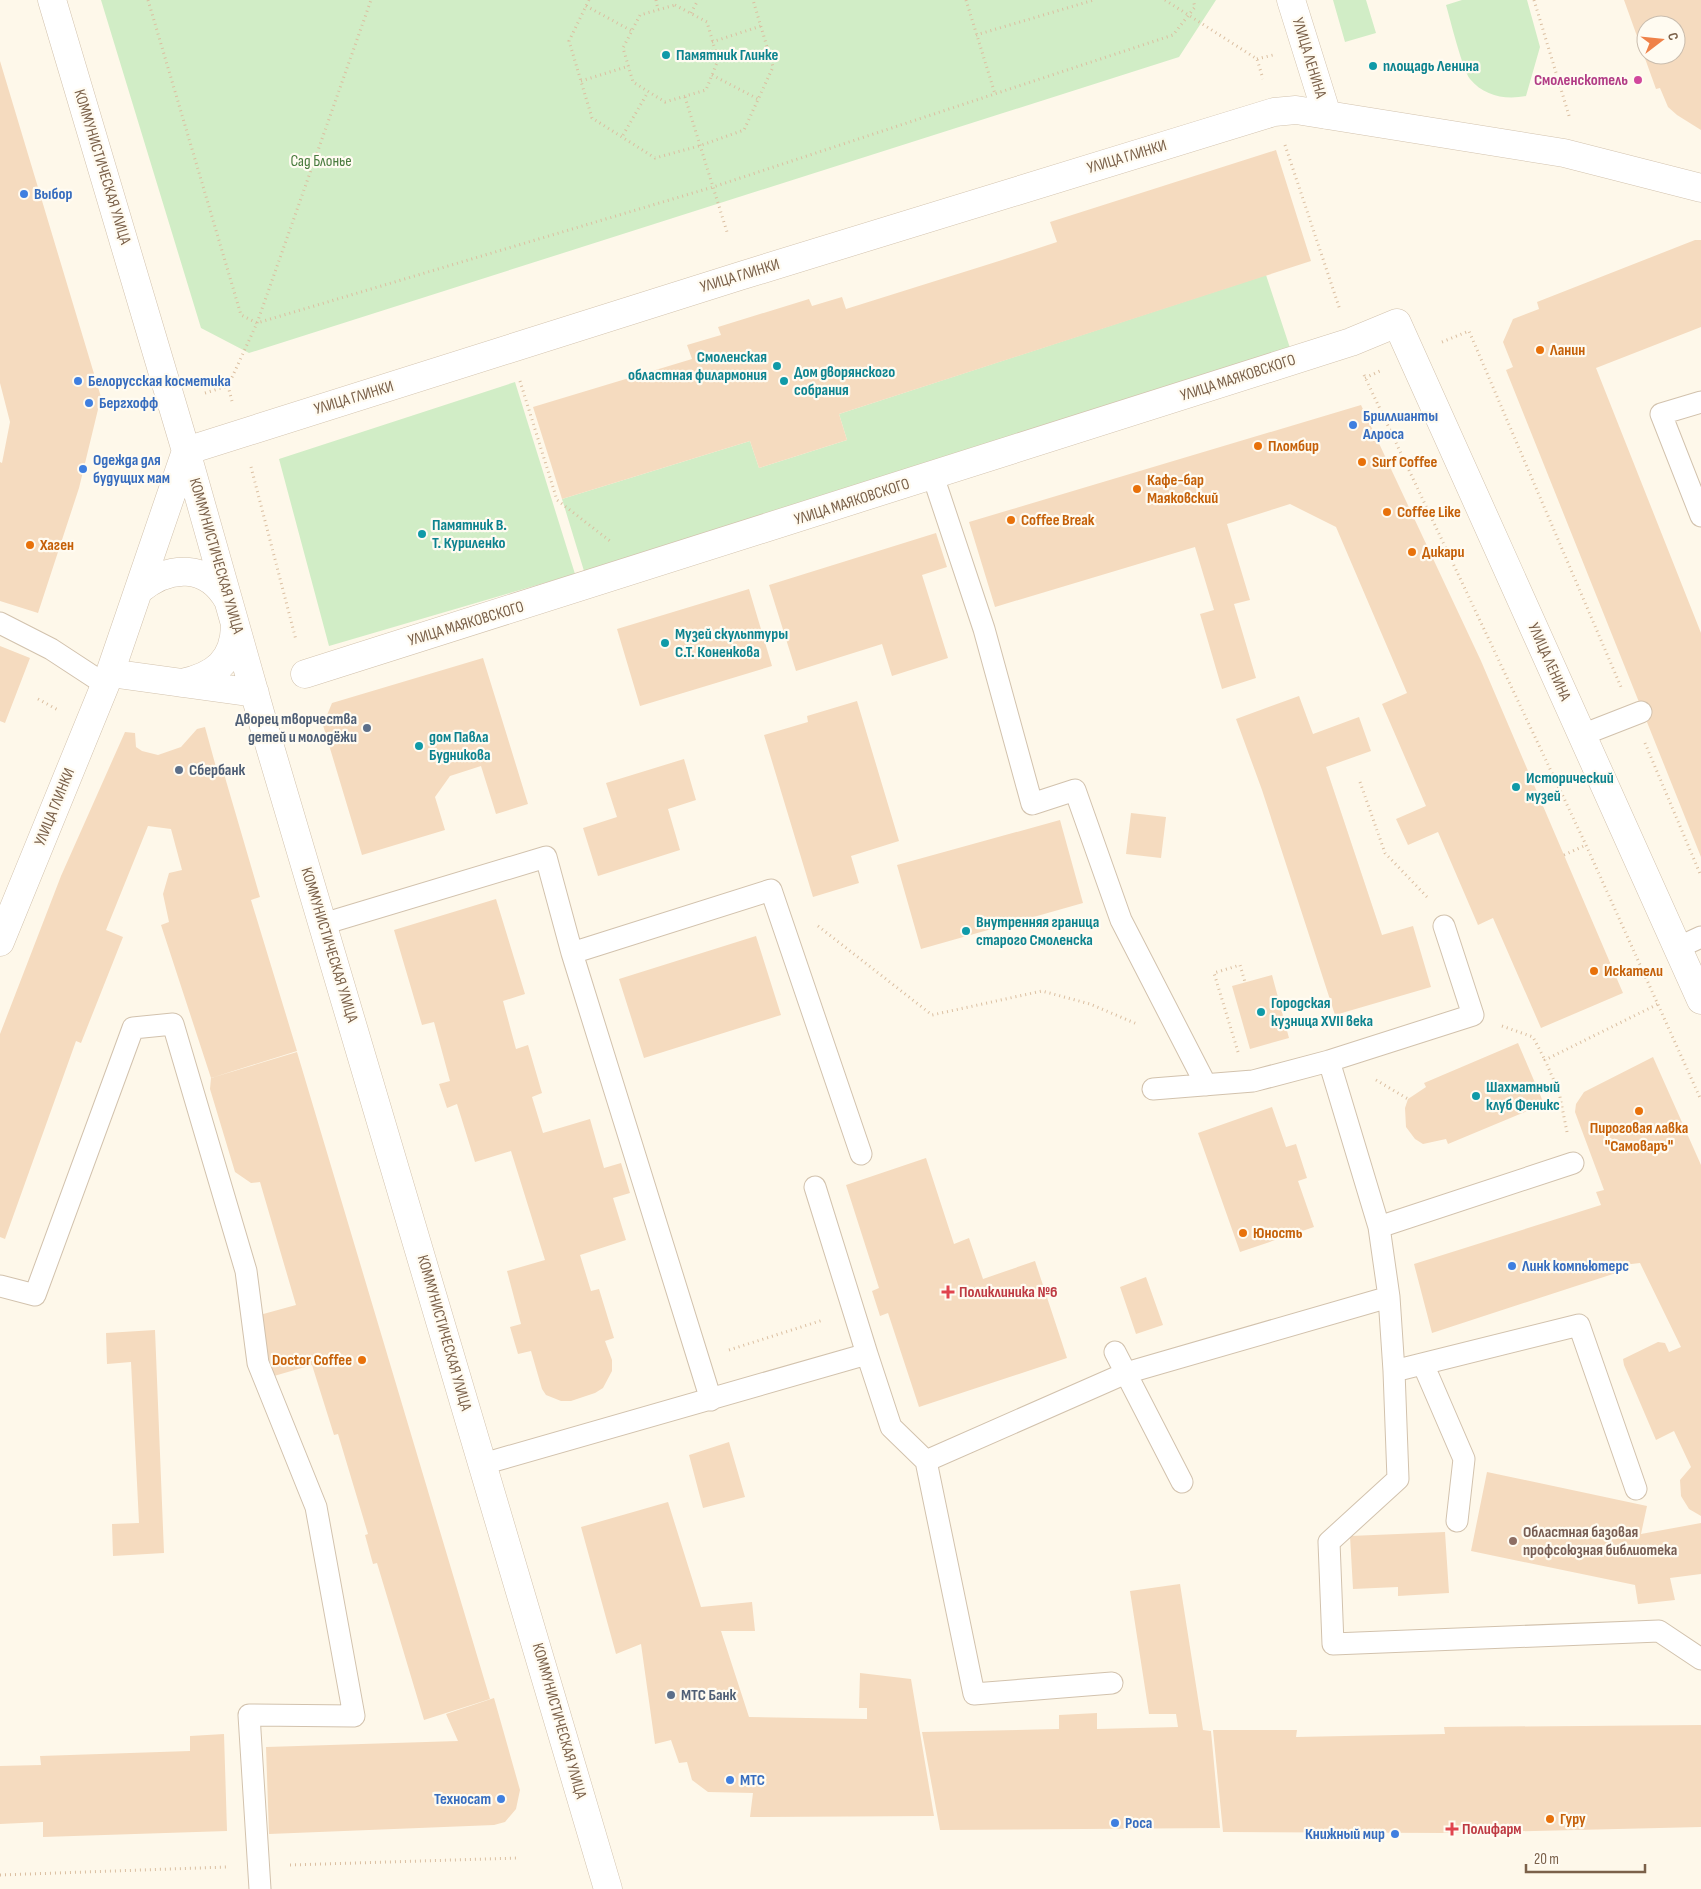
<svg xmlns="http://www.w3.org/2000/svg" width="1701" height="1889" font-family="'Sofia Sans Condensed',sans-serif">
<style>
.green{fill:#d1edc6}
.building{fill:#f5dbbf;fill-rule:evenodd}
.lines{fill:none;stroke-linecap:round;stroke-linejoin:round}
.lane-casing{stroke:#d2c2ad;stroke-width:23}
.street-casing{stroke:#d2c2ad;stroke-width:29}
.path{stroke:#dbbfa1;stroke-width:3;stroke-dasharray:1 4;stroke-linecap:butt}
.lane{stroke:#fff;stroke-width:21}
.street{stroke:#fff;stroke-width:28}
.culture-dot{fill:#0f9aa8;stroke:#fffbf1;stroke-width:2}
.hotel-dot{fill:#d1479c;stroke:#fffbf1;stroke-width:2}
.shop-dot{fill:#3f7fe0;stroke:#fffbf1;stroke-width:2}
.food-dot{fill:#e8710a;stroke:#fffbf1;stroke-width:2}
.service-dot{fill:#5c6f8a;stroke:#fffbf1;stroke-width:2}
.health-dot{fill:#e0444e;stroke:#fffbf1;stroke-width:2}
.education-dot{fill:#8d6e63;stroke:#fffbf1;stroke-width:2}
.labels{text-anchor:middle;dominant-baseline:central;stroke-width:4.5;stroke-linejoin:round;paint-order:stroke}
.culture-label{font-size:16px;font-weight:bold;fill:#0d838f;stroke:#fffbf1;text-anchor:start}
.street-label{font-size:16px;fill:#7b614a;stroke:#fffbf1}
.hotel-label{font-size:16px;font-weight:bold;fill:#b23c85;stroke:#fffbf1;text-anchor:end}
.park-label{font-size:16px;fill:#497b3e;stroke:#fffbf1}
.shop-label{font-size:16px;font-weight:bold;fill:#366cbe;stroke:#fffbf1;text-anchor:start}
.food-label{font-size:16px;font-weight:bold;fill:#c56008;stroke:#fffbf1;text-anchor:start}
.service-label{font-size:16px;font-weight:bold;fill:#4e5e75;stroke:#fffbf1;text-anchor:start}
.health-label{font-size:16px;font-weight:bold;fill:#be3a42;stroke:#fffbf1;text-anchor:start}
.education-label{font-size:16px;font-weight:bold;fill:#785e54;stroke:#fffbf1;text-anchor:start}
</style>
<rect width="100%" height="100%" fill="#fef8ea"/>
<path class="green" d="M101,0h1115l-37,57 -930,296 -48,-25z
M1333,0h33l10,33 -31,9z
M1462,0h65l13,47 -14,49c-21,4 -42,0 -56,-17 -7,-8 -20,-60 -24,-74z
M1266,275l24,73 -706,223 -22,-72 188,-58 9,27 88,-28 -8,-26z
M515,382l60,192 -246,72 -50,-187z"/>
<path class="building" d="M1624,0h77v130l-24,-15 -9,-8 -8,-19 -4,1zM1646,25h30v30h-30z
M0,61l101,336 -22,91 -41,125 -38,-12v-139l2,1 8,-41 -10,-39z
M1276,150l35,111 -472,153 8,26 -88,28 -9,-27 -188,58 -29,-92 159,-48 -5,-14 34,-10 -3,-8 91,-28 3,7 30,-9 4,12 153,-48 58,-19 -7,-20z
M1695,240h6v87l-105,41 105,265v224l-195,-487 7,-3 -10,-25 10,-23 26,-10 -2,-7z
M1361,405l120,256 142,332 -82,35 -48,-110 -15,7 -40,-93 -30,13 -12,-26 30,-13 -44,-102 25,-11 -71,-166 -46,-23 -63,20 23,76 -16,4 22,74 -34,11 -22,-75 14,-4 -19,-63 -200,60 -26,-85z
M936,533l11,34 -25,8 26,83 -56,18 -10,-32 -86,27 -27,-86z
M749,589l23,77 -132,40 -23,-77z
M0,646l30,12 -25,65 -5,-2z
M483,658l45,146 -32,10 -15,-48 -31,10 -15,21 10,33 -83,25 -39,-130 9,-22z
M1299,696l14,38 46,-17 12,34 -45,16 56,168 31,-9 18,61 -96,28 -73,-225 -26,-71z
M857,701l42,140 -48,15 8,27 -46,14 -49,-162 44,-13 -1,-6z
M205,727l11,40h6l38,130 -9,3 46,151 -86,27 -50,-153 8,-3 -6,-28 6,-21 13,-3 -11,-41 -23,-3 -42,104 17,7 -42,106 -5,-2 -71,198 -5,-2v-203l61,-158 64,-144 10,1 1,14 6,4 16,4 23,-8 16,-18z
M684,759l12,41 -28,9 12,41 -82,26 -15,-48 34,-11 -11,-34z
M1131,813l35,4 -5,41 -35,-4z
M1060,820l23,83 -162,46 -24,-84z
M496,899l29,95 -22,7 13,48 12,-4 14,48 -10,4 11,36 47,-14 14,49 17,-5 9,30 -17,5 13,42 -46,15 11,36 8,-2 15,49 -9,3 7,19v11l-9,17 -8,5 -24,8h-10l-15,-6 -4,-6 -11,-38 -13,3 -8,-27 11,-3 -14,-53 38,-11 -34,-109 -36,11 -18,-58 -10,4 -8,-24 11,-3 -16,-59 -12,3 -28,-95z
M756,936l25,79 -137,43 -25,-79z
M1272,975l17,63 -39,11 -18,-63z
M1518,1043l26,61 -96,40 -2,-5 -23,5 -8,-5 -9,-12 -1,-19 3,-9 18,-12 -2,-4z
M297,1052l193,647 -66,21 -47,-157 -4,1 -8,-29 3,-1 -30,-100 -4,1 -22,-70 -38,11 -18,-60 40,-11 -36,-123 -9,1 -16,-11 -25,-83 1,-11z
M1653,1057l48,108v351l-12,-7 -8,-13 -1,-16 11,-13 -17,-36 -18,9 -32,-75 -1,-6 35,-17 7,1 4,9 12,-5 -41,-84 -17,2 -7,8 -184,60 -18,-69 187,-59 -5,-13 8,-2 -29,-78 1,-8 8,-12z
M1272,1107l14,40 10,-3 11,34 -9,3 16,46 -74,25 -42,-119z
M926,1158l28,86 15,-6 14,41 52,-18 32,97 -148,49 -31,-94 -8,3 -8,-25 7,-3 -33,-103z
M1146,1277l17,48 -27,9 -16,-47z
M155,1330l9,223 -51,3 -1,-32 27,-1 -8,-161 -24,2 -1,-31z
M729,1442l16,55 -42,11 -14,-53z
M1487,1472l160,34 -6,28 60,-11v51l-31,4 5,22 -37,4 -3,-19 -164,-34z
M668,1502l33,105 51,-5 3,29h-34l28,86 118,2v-11h-8l1,-35 51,6 23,137 -184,1 3,-24 -45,-1 -16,-12 -5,-18 -8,1 -8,-23 -16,4 -14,-100 -25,10 -35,-127z
M1445,1532l4,61 -51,3v-9l-45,2 -3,-53z
M1180,1584l23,146 8,1 9,97 -280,2 -18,-98 137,-3v-14l38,-2v16l81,-2 -2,-13h-27l-19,-123z
M494,1698l26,92 -4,19 -11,13 -11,3 -225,9 -3,-87 192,-6 -12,-27z
M1701,1725v102l-257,6 -221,-1 -10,-102h84l-1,7 149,-3 -1,-7z
M224,1734l3,97 -184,6v-15l-43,2v-58l41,-1 -1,-9 150,-5v-15z"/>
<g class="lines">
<defs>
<path id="lane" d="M1701,402l-40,12 40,102
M933,476l51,153 48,175 43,-14 46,130 85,165
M0,623l51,26 55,36
M1582,735l59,-23
M323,924l223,-67 26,96
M1677,948l24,-11
M1329,1061l50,166
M1153,1089l100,-8 76,-20 144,-46 -29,-89
M1573,1163l-194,64 10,70 5,74 185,-46 57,164
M815,1187l52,167
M0,1286l35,9 98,-267 40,-4 73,247 12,92 58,144 38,209 -105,-1 11,174
M1115,1352l67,130
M1423,1364l41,95 -7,62
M1394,1371l4,108 -69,63 4,102 326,-13 42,28
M711,1400l-139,-447 199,-63 90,264
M926,1461l48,233 138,-11
M483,1464l384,-110 24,73 35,34 200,-88 263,-76"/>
<path id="street" d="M52,0l134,451 79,279 343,1159
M1291,0l36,115
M186,451l554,-175 534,-164 22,-2 268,43 137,35
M139,590c30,-25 68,-27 89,10
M110,673l145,20
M305,674l1046,-332 46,-19 304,677
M182,683c33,-7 52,-22 53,-57
M0,942l110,-269 76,-222"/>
</defs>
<use href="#lane" class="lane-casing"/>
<use href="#street" class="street-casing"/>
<path class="path" d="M148,0l93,315 16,8 456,-136 460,-152 22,-28 -2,-7
M589,0l-20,41 23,77 63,40 44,-12 45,-16 29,-63 -20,-67
M656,0l2,10
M966,0l29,94
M1165,0l92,59 6,20
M1534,0l36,119
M675,5l32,17 11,38 -12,30 -41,12 -32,-20 -10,-34 17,-33z
M586,6l46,25
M691,13l7,-13
M976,35l118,-35
M712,42l49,-16
M1257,59l16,-4
M712,75l46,24
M581,81l48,-15
M685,97l42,135
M623,135l25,-43
M1285,145l55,165
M1442,342l27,-11 152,356
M1364,375l222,470 115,255
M1365,378l15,-7
M520,381l37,119 53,41
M205,393l23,-7
M232,401l-4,-15 29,-63 114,-323
M251,467l45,173
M38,699l20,11
M298,720l19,-5
M1645,743l56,133
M1360,782l25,71 43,45
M1564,855l22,-10
M818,926l114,89 110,-24 48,13 47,20
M1502,1026l31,11 12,23
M1238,1052l-24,-79 26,-8 5,17
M1376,1080l32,19
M1567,1132l-8,-40 -14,-32 113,-56
M729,1350l94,-30
M290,1865l229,-7
M0,1875l227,-8"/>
<use href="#lane" class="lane"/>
<use href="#street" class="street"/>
</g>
<g class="culture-dot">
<circle cx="666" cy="55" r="5"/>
<circle cx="1373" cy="66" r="5"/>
<circle cx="777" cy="366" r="5"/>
<circle cx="784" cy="381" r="5"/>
<circle cx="422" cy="534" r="5"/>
<circle cx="665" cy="643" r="5"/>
<circle cx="419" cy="746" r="5"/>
<circle cx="1516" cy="787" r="5"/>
<circle cx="966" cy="931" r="5"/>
<circle cx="1261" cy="1012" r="5"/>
<circle cx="1476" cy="1096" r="5"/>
</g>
<circle class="hotel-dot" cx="1638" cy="80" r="5"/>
<g class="shop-dot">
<circle cx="24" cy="194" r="5"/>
<circle cx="78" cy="381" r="5"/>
<circle cx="89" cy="403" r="5"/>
<circle cx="1353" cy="425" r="5"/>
<circle cx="83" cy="469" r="5"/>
<circle cx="1512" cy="1266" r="5"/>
<circle cx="730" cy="1780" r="5"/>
<circle cx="501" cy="1799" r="5"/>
<circle cx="1115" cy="1823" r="5"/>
<circle cx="1395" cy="1834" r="5"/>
</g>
<g class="food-dot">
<circle cx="1540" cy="350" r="5"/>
<circle cx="1258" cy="446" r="5"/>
<circle cx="1362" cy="462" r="5"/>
<circle cx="1137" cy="489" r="5"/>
<circle cx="1387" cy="512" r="5"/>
<circle cx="1011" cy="520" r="5"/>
<circle cx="30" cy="545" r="5"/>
<circle cx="1412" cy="552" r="5"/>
<circle cx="1594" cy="971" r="5"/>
<circle cx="1639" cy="1111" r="5"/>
<circle cx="1243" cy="1233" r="5"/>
<circle cx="362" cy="1360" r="5"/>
<circle cx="1550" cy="1819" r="5"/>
</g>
<g class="service-dot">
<circle cx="367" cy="728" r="5"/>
<circle cx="179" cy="770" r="5"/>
<circle cx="671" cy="1695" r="5"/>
</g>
<g class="health-dot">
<path d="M945.5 1284.5h5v5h5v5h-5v5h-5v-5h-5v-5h5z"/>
<path d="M1449.5 1821.5h5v5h5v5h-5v5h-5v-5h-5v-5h5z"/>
</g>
<circle class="education-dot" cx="1513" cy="1541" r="5"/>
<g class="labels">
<g class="culture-label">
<text x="676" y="55">Памятник Глинке</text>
<text x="1383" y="66">площадь Ленина</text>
<text x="767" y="357" text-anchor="end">Смоленская<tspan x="767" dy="18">областная филармония</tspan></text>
<text x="794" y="372">Дом дворянского<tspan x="794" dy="18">собрания</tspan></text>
<text x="432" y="525">Памятник В.<tspan x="432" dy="18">Т. Куриленко</tspan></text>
<text x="675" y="634">Музей скульптуры<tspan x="675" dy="18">С.Т. Коненкова</tspan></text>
<text x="429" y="737">дом Павла<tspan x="429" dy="18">Будникова</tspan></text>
<text x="1526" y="778">Исторический<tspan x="1526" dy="18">музей</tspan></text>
<text x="976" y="922">Внутренняя граница<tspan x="976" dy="18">старого Смоленска</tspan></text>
<text x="1271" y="1003">Городская<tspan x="1271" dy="18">кузница XVII века</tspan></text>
<text x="1486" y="1087">Шахматный<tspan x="1486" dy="18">клуб Феникс</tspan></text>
</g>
<g class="street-label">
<text transform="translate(1309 58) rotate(73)">УЛИЦА ЛЕНИНА</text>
<text transform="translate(1127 157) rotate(-17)">УЛИЦА ГЛИНКИ</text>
<text transform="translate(102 167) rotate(73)">КОММУНИСТИЧЕСКАЯ УЛИЦА</text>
<text transform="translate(740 276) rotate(-17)">УЛИЦА ГЛИНКИ</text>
<text transform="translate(1238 378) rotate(-18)">УЛИЦА МАЯКОВСКОГО</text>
<text transform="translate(354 398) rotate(-17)">УЛИЦА ГЛИНКИ</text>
<text transform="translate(852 502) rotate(-18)">УЛИЦА МАЯКОВСКОГО</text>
<text transform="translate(216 556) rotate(74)">КОММУНИСТИЧЕСКАЯ УЛИЦА</text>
<text transform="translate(466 624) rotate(-17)">УЛИЦА МАЯКОВСКОГО</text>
<text transform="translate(1549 662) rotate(66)">УЛИЦА ЛЕНИНА</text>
<text transform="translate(55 807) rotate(-68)">УЛИЦА ГЛИНКИ</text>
<text transform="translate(329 945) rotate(73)">КОММУНИСТИЧЕСКАЯ УЛИЦА</text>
<text transform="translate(444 1333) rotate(74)">КОММУНИСТИЧЕСКАЯ УЛИЦА</text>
<text transform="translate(559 1721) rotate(74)">КОММУНИСТИЧЕСКАЯ УЛИЦА</text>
</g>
<g class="hotel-label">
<text x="1628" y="80">Смоленскотель</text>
</g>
<g class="park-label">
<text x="321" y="161">Сад Блонье</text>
</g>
<g class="shop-label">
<text x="34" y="194">Выбор</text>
<text x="88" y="381">Белорусская косметика</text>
<text x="99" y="403">Бергхофф</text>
<text x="1363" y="416">Бриллианты<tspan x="1363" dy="18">Алроса</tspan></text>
<text x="93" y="460">Одежда для<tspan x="93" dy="18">будущих мам</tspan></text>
<text x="1522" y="1266">Линк компьютерс</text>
<text x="740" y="1780">МТС</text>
<text x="491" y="1799" text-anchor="end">Техносат</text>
<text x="1125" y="1823">Роса</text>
<text x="1385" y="1834" text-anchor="end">Книжный мир</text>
</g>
<g class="food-label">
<text x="1550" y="350">Ланин</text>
<text x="1268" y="446">Пломбир</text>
<text x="1372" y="462">Surf Coffee</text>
<text x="1147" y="480">Кафе-бар<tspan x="1147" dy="18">Маяковский</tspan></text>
<text x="1397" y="512">Coffee Like</text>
<text x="1021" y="520">Coffee Break</text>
<text x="40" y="545">Хаген</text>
<text x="1422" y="552">Дикари</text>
<text x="1604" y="971">Искатели</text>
<text x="1639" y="1128" text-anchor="middle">Пироговая лавка<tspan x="1639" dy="18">"Самоваръ"</tspan></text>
<text x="1253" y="1233">Юность</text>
<text x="352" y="1360" text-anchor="end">Doctor Coffee</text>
<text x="1560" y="1819">Гуру</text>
</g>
<g class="service-label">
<text x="357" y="719" text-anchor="end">Дворец творчества<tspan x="357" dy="18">детей и молодёжи</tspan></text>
<text x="189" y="770">Сбербанк</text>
<text x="681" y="1695">МТС Банк</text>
</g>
<g class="health-label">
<text x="959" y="1292">Поликлиника №6</text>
<text x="1462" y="1829">Полифарм</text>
</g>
<g class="education-label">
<text x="1523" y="1532">Областная базовая<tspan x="1523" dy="18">профсоюзная библиотека</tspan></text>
</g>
</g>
<g transform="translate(1661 40) rotate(74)"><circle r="24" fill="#fffbf1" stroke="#cabdae"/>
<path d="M0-4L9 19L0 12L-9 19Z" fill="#ef8148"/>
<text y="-8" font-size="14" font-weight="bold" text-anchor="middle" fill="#7b614a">С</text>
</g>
<path d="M1526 1864v8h119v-8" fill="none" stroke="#7b614a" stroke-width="2.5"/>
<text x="1534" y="1864" font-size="15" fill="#7b614a" stroke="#fffbf1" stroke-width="4" paint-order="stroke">20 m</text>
</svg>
